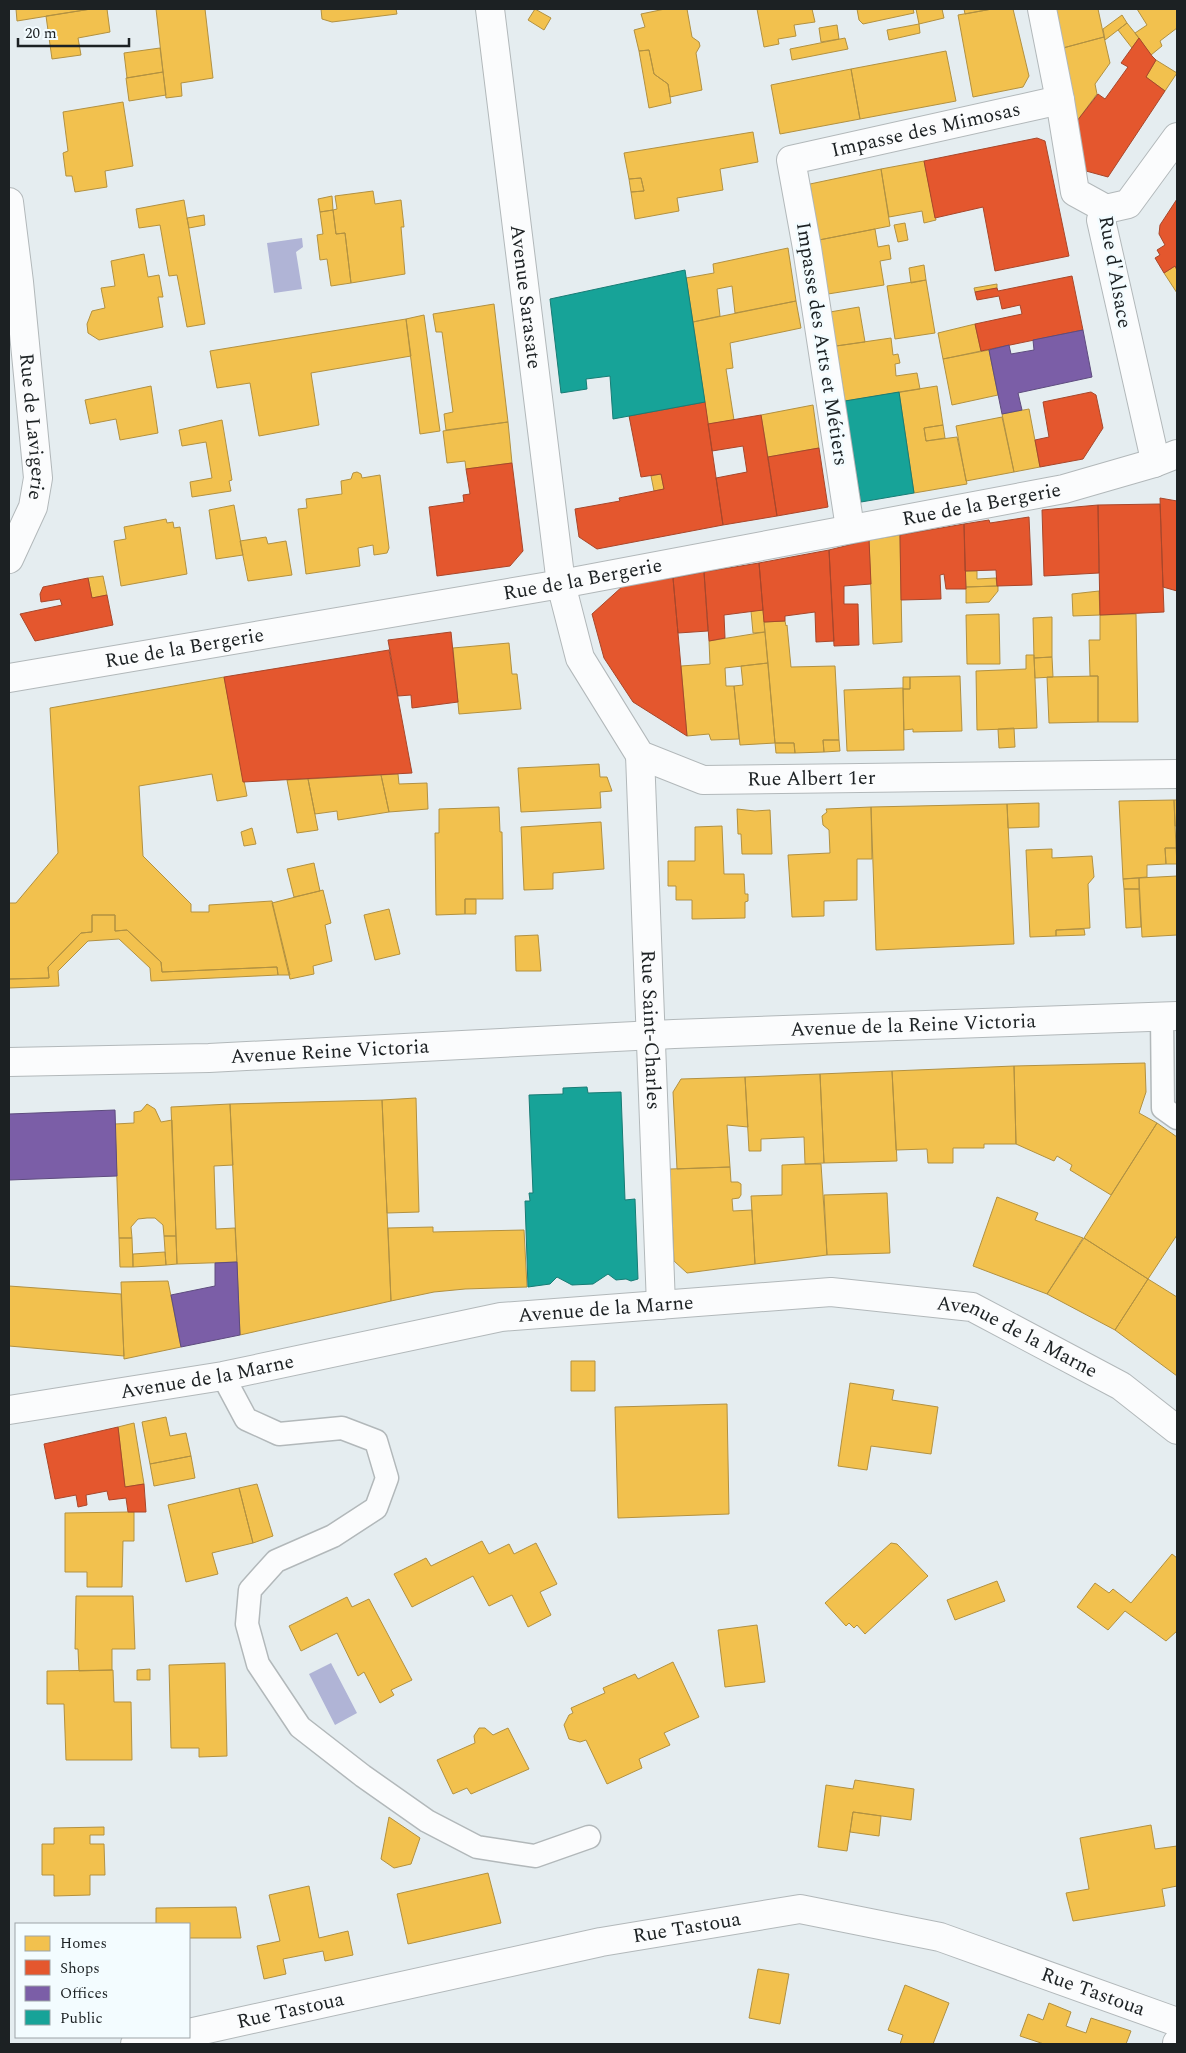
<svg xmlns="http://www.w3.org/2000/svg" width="1186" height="2053" font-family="Spectral,serif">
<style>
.water{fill:#b0b4d6}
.homes{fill:#f2c14e;stroke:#b29141}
.shops{fill:#e4572e;stroke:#a8472b}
.offices{fill:#7b5ea7;stroke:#5e4c7f}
.public{fill:#17a398;stroke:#187c75}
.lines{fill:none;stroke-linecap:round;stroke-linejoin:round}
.lane-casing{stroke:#b2b8ba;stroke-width:25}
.street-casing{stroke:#b2b8ba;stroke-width:30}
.secondary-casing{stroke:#b2b8ba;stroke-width:30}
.lane{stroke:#fbfcfd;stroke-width:22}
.street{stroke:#fbfcfd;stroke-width:28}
.secondary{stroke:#fbfcfd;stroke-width:28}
.labels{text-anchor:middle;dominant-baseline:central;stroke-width:5;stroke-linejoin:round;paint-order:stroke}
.street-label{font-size:20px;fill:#1c2123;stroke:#f3fcff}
</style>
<rect width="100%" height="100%" fill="#e5edf0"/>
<path class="water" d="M302,238l1,9 -7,5 6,37 -28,4 -7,-50z
M331,1663l26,50 -22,12 -26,-51z"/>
<path class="homes" d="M16,9h75l-74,12z
M91,9h16l3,23 -32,6 3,17 -29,4 -6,-43z
M156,9h49l8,69 -32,5 1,13 -16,2z
M321,9h75l1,5 -65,8 -10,-3z
M535,9l16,9 -7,12 -16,-10z
M665,9h22l5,28 7,5 1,4 -4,7 6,37 -32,7 -2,-13 -14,-10 -5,-24 -10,1 -5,-21 11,-3 -4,-13z
M757,9h55l3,13 -21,3 2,11 -18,3 1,5 -15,3z
M857,9h56l1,4 -51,11 -4,-4z
M916,9h26l2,9 -25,6z
M964,9h28l-27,5z
M992,9h21l16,67 -6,11 -50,10 -15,-82z
M1056,9h42l6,28 -41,11z
M1137,9h40v19l-17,13 2,5 -11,9 -16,-22 12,-8z
M1122,15l5,8 -22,17 -2,-11z
M1127,23l12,15 -7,10 -14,-18z
M919,24l1,9 -31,7 -2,-10z
M837,25l2,14 -18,3 -2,-14z
M1104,37l6,26 -15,21 2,10 -20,27 -14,-73z
M845,38l3,11 -56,11 -2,-11z
M160,48l3,24 -36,6 -3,-25z
M649,50l5,24 14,10 3,19 -22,5 -10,-57z
M946,51l10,50 -96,18 -9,-50z
M1156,60l21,13 -12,18 -19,-14z
M851,69l9,50 -80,15 -9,-49z
M163,72l3,23 -37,6 -3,-23z
M123,102l10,64 -28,5 2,16 -32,5 -3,-16h-6l-3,-23 5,-2 -5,-39z
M753,132l5,30 -38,7 3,21 -46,8 2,13 -44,8 -4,-27 13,-1 -3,-13 -12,1 -5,-26z
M924,161l12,59 -12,3 -2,-12 -33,6 -8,-48z
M881,169l9,57 -71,14 -9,-56z
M641,178l3,13 -13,1 -2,-13z
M373,191l2,13 26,-4 3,27h-3l4,47 -54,9 -6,-50 -9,1 -3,-24 4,-1 -2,-13z
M332,196l1,14 -13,2 -2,-13z
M184,200l21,124 -18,3 -10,-52 -8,1 -9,-51 -21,3 -3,-19z
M333,210l3,24 9,-1 6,50 -20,3 -4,-27 -7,1 -3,-25 6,-1 -3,-22z
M204,215l1,10 -16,3 -2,-10z
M905,223l3,17 -10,2 -4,-17z
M875,229l3,18 11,-2 2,14 -11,2 4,24 -56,9 -9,-54z
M788,248l8,53 -61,12 -3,-27 -15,3 3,27 -27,6 -7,-44 28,-5 -1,-9z
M144,254l4,23 11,-2 4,22h-5l5,30 -64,13 -11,-7 -1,-9 5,-13 13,-3 -4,-20 14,-2 -4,-25z
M924,265l2,15 -15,3 -2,-15z
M1175,266l2,4v23l-13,-20z
M926,280l9,53 -40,6 -8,-53z
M997,284v4l-22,4 -1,-4z
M796,301l5,27 -71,15 3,25 -7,1 8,51 -26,4 -15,-102z
M494,304l14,118 -62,8 -2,-16 9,-2 -11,-80h-6l-3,-18z
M859,307l6,35 -29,4 -6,-34z
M424,315l16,116 -20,3 -14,-115z
M406,319l5,37 -100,17 8,52 -60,11 -9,-53 -33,5 -7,-37z
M975,324l6,27 -38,8 -5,-26z
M891,338l2,17 5,-1 2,9 -5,1 1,12 21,-3 3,16 -75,12 -9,-55z
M989,350l9,45 -46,10 -9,-46z
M151,386l7,47 -38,7 -4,-21 -26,5 -5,-24z
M937,386l6,39 -19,3 2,13 31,-4 10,47 -53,9 -15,-101z
M813,405l6,43 -51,9 -7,-42z
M1029,409l11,58 -26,5 -12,-58z
M1002,417l12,55 -48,9 -10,-55z
M222,420l10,60 -3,1 2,10 -39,6 -2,-15 22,-4 -6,-36 -24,4 -3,-16z
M508,422l4,41 -46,6 -1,-8 -18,2 -4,-32z
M943,425l2,13 -19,3 -2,-13z
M357,472l4,2 1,4 18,-3 9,73 -2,5 -13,2 -1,-10 -15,3 2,18 -54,8 -8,-65 9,-1 -1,-9 36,-5 -1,-13 10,-2 2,-6z
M661,474l3,15 -10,2 -3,-15z
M234,505l9,50 -27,4 -7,-49z
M166,519l1,4 6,-1 1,6 6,-1 7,47 -66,12 -7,-45 12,-2 -2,-12z
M900,535l2,107 -29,2 -4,-104z
M266,537l2,7 18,-3 6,34 -44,6 -8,-40z
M965,571h12v8l19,-1 1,8 -31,1z
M103,576l4,19 -15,3 -4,-20z
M998,586v5l-9,11 -23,1v-16z
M1099,591l1,24 -27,1 -1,-22z
M763,610l2,22 -12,1 -2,-22z
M999,614l1,50h-33l-1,-49z
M1136,614l2,108h-40v-46h-8l-1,-36h11v-25z
M1052,617v40l-18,1 -1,-40z
M785,621l1,5 1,-1 4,42 44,-1 4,74h-16l1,12 -29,1 -1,-10h-19l-11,-121z
M765,632l3,31 -43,5 1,18h8l5,53 -28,1 -2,-6 -22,2 -6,-70 29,-2 -1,-23z
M509,643l3,31h5l4,35 -62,5 -6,-66z
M1026,655h8l3,73 -60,2 -1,-59 50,-2z
M1052,657l1,20 -18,1 -1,-20z
M768,663l7,80 -35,2 -6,-59 9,-1 -2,-19z
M960,676l2,55 -49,1v-3l-9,1 -1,-41h7v-12z
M1098,676v46l-49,1 -2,-46z
M224,677l23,119 -30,5 -5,-27 -73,12 4,70 48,48v8h18v-7l63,-4 18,74h-12l-1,-8 -115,5 -1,-10 -34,-32 -12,1v-16h-23v17l-11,1 -33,34 1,11 -40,1v-76h7l42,-50 -8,-145z
M903,677h7v12h-7z
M903,688l1,62 -57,1 -3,-61z
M1014,728l1,19 -16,1 -1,-19z
M823,740h16l1,11 -16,1z
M775,743h19l1,10h-19z
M599,764l1,13h7l5,14 -12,1 1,16 -80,4 -3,-44z
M398,774l1,10 28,-1 1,26 -39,3 -8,-37z
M381,775l8,37 -51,8 -1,-9 -22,3 -7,-35z
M308,779l10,51 -21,3 -10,-53z
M1174,800h3v26h-2z
M1174,800l2,48h-11l1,16 -19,1v12l-24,2 -4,-78z
M1039,803v24l-31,1 -1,-24z
M1007,804l7,140 -138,6 -5,-143z
M499,807l1,25h2l1,67h-38v15l-29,1 -1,-82h4v-24z
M871,807l1,52h-15v41l-33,1v15l-32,1 -4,-62 42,-2 -1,-23 -6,-5 -1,-9 5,-4 -1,-3z
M737,809l18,2 15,-1 2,44h-30l-1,-20h-3z
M601,822l3,47 -51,4v16l-29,1 -3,-63z
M722,826l2,48h20l1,20h3v7l-3,1v16l-53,1v-19h-16v-14h-8v-25h27v-34z
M252,828l4,16 -12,2 -3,-14z
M1165,848h11l1,16h-11z
M1052,849v9l40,-2 2,21 -6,7 2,44 -34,2v6l-26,1 -4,-87z
M314,863l6,28 -26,6 -7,-28z
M1177,876v59l-35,2 -3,-59z
M1139,878v11h-15l-1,-10z
M1124,889h15l2,38 -15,1z
M323,890l8,33 -6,2 7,36 -19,5 1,8 -24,5 -18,-76z
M465,899h11v15h-11z
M389,909l11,45 -25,6 -11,-45z
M92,915h23v16l12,-1 34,32 1,10 115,-5 1,8 -127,6 -1,-13 -31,-29 -31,2 -30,30 1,15 -50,2v-9l40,-1 -1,-11 33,-34 11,-1z
M1084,929l1,6 -29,1v-6z
M538,935l3,36h-25l-1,-35z
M1145,1063l1,29 -7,21 18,10 -46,72 -41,-25 2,-5 -15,-9 -3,5 -38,-17 -2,-78z
M1014,1066l2,78h-32v4h-31v15h-25l-1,-14 -31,1 -4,-79z
M892,1071l5,90 -73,2 -4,-89z
M820,1074l4,89 -19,1 -1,-27 -43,2v12h-12l-4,-74z
M745,1077l3,50 -21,-2 3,42 -53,2 -4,-77 8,-13z
M416,1098l3,114 -32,1 -5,-113z
M382,1100l9,201 -151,34 -10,-231z
M147,1104l8,5 6,13 11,-2 4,116h-12l-1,-11 -8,-7h-8l-9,1 -7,8 1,11h-13l-4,-114 19,-1v-11l7,-1z
M230,1104l3,61 -19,1 2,63 19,-1 2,34 -60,2 -6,-157z
M1157,1123l20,14v98l-29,44 -64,-41z
M805,1164h16l6,91 -72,9 -4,-68 31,-1v-30z
M730,1167l1,15h7l3,2v11l-2,3 -7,1 1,12 19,-1 3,54 -68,9 -13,-12 -4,-92z
M887,1193l3,60 -63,2 -3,-60z
M997,1197l41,16 -3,7 48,18 -36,56 -74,-28z
M433,1227v5l91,-2 3,57 -62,2 -31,3 -43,9 -3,-73z
M164,1236h12l1,28 -11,1z
M119,1238h13l1,29h-13z
M1084,1238l64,41 -33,51 -68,-36z
M165,1252l1,13 -33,2v-13z
M1148,1279l29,18v79l-62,-46z
M168,1281l13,66 -57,12 -3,-77z
M9,1286l112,8 3,62 -115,-10z
M571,1361h24v30h-24z
M850,1383l44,7 -2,10 46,7 -7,47 -60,-8 -4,24 -29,-4z
M727,1404l2,110 -111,4 -3,-111z
M166,1417l4,19 16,-3 5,23 -41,8 -8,-42z
M134,1423l10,61 -19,3 -7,-60z
M191,1456l4,22 -41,8 -4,-22z
M257,1484l16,52 -20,7 -14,-55z
M239,1488l14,55 -41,10 6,21 -32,8 -18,-77z
M128,1512h6v29h-11l-1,46h-35v-15h-22v-59z
M482,1541l7,13 20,-10 5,10 22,-11 21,41 -17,8 11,23 -23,12 -16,-32 -23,11 -16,-30 -61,31 -18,-33 32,-16 5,8z
M891,1543l6,1 31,32 -63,58 -8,-9 -3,3 -5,-5 -3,3 -21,-23z
M1172,1554l5,4v73l-11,10 -41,-30 -17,19 -31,-23 18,-24 14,10 4,-4 18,14z
M997,1581l8,20 -50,19 -8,-20z
M76,1596h57l2,53h-23v21l-33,1 -1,-22h-3z
M347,1597l5,10 17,-8 43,81 -21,10 3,5 -14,8 -16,-31 -6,4 -21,-43 -36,18 -12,-25z
M757,1625l8,57 -40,5 -7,-57z
M673,1662l26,55 -35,16 6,12 -31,14 3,9 -35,16 -21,-44 -6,2 -11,-3 -5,-14 5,-10 4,-2 -2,-5 34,-15 -2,-5 32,-14 3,5z
M225,1663l2,93 -28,1v-9h-28l-2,-83z
M150,1669v11h-13v-10z
M113,1670l1,32h17l1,58h-66l-2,-56h-17v-33z
M479,1728h6l8,7 15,-7 21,41 -58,25 -4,-6 -14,6 -16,-34 38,-17 -1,-7z
M855,1780l59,9 -3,31 -58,-8 -6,39 -29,-4 8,-62 27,4z
M853,1812l28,4 -2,20 -29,-4z
M389,1817l31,21 -9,26 -17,4 -13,-9z
M1151,1825l4,24 22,-3v40l-15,3 3,17 -92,15 -7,-28 23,-4 -9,-51z
M104,1827v8h-14v9h14l1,31h-15v20l-36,1v-21h-12v-31h12v-16z
M488,1873l13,50 -93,21 -11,-50z
M309,1886l10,52 29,-7 5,24 -28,6 -2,-10 -40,8 3,15 -22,5 -7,-33 23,-5 -11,-46z
M236,1907l5,31h-52v-14h-33v-16z
M758,1969l31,5 -9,50 -31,-6z
M905,1985l44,18 -16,41h-33l3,-9 -15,-5z
M1049,2003l22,9 -5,14 20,7 5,-15 40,13 -5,13h-82l-24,-8 8,-22 15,6z"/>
<path class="shops" d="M1139,38l13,18 4,4 -10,17 19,14 -57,86 -22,-6 -9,-50 21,-27 7,5 23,-32 -7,-4z
M1037,138l8,3 24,115 -74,15 -12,-64 -48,11 -11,-57z
M1177,199v71l-2,-4 -11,7 -9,-15 5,-3 -3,-5 8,-5 -6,-11 1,-9z
M1072,276l11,54 -102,21 -6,-27 47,-10 -2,-9 -18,4 -3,-13 -22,4 -2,-8 22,-4 1,3z
M1091,392l5,3 7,33 -20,31 -43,8 -5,-27 14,-3 -6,-35z
M705,402l18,123 -126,24 -18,-12 -4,-28 45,-8 -1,-3 45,-9 -3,-15 -20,3 -12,-61z
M761,415l16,101 -54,9 -7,-47 31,-6 -4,-26 -31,5 -4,-27z
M819,448l9,59 -51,9 -9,-59z
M512,463l11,88 -13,15 -73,10 -8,-69 35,-5 -1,-7 7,-1 -4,-25z
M1160,498l17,3v90l-14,-4z
M1160,504l4,108 -64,3 -2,-110z
M1098,505l1,68 -55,3 -2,-66z
M1029,517l3,68 -35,1 -1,-16 -31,1 -1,-47 25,-4 1,3z
M964,524l2,65h-20l-2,-15 -4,1 1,24 -40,1 -1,-65z
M869,540l2,44 -27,2v18h14l1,41 -25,1 -5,-96z
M829,550l5,91 -18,1 -1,-30 -30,4v5l-21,1 -5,-59z
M759,563l4,47 -39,5 1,23 -16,3 -5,-69z
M704,572l4,59 -30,2 -5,-55z
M88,578l4,20 15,-3 6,30 -78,16 -15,-27 42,-9 -2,-6 -19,3 -1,-8 3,-7z
M673,578l5,55 9,103 -54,-34 -29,-44 -12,-44 32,-29z
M451,632l7,70 -46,6 -1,-13 -13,1 -10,-56z
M389,650l23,123 -169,9 -19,-105z
M118,1427l7,60 19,-3 2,28h-18l-2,-14 -17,2 -2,-9 -21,4 1,10 -9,2 -2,-12 -21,4 -11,-55z"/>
<path class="offices" d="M1083,330l9,47 -74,16 4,17 -20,4 -13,-64 20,-5 2,9 23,-4 -1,-10z
M115,1110l2,66 -108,4v-66z
M237,1262l3,73 -59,12 -10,-52 44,-9v-23z"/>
<path class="public" d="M685,270l20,132 -92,17 -3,-43 -24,3 1,10 -26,4 -11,-94z
M899,392l15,101 -53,9 -16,-101z
M587,1087l1,6 33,-1 4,108 10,-1 3,80 -7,2 -5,-2 -10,1 -8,-6 -15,10 -21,1 -15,-8 -7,7 -22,3 -3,-86h5l-1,-8h4l-4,-98 34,-1v-6z"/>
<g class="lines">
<defs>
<path id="lane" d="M1162,1017l1,91 14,10
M223,1376l23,43 33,15 63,-6 34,13 11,37 -11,30 -43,28 -57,25 -26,29 -3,34 11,40 42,63 63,49 64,45 50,26 58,9 54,-19"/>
<g id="street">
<path id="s1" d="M490,9l71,575 19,74 60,97 63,25 474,-6"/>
<path d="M1042,9l18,91 15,92 31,17"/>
<path id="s2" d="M9,202l10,80 19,196 -5,29 -24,52"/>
<path d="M1106,209l-5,11 52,231 1,12"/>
<path d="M1106,209l22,-5 49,-67"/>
<path id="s3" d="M850,528l-43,-280 -16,-88 269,-60"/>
<path id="s4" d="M9,678l552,-94 503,-95 90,-26 23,-9"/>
<path id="s5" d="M640,755l21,550"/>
<path id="s6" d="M189,2033l412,-91 199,-33 140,28 237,85"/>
<path d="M135,2044l35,-7"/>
<path d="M1177,2044v-1"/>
</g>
<g id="secondary">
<path id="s7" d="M9,1062l200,-4 465,-24 503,-18"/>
<path id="s8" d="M9,1410l214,-34 278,-59 330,-25 141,15 149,79 56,44"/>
</g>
</defs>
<use href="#lane" class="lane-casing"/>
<use href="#street" class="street-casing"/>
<use href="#secondary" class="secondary-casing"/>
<use href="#lane" class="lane"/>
<use href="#street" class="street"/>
<use href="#secondary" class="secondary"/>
</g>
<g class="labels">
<g class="street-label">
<text stroke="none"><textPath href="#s3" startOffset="511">Impasse des Mimosas</textPath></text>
<text transform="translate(1115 272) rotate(80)">Rue d'Alsace</text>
<text stroke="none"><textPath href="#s1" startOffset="290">Avenue Sarasate</textPath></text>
<text transform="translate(822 344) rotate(81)">Impasse des Arts et Métiers</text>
<text stroke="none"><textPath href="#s2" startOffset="226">Rue de Lavigerie</textPath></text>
<text stroke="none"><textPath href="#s4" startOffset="988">Rue de la Bergerie</textPath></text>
<text stroke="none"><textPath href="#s4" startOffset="582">Rue de la Bergerie</textPath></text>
<text stroke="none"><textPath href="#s4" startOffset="178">Rue de la Bergerie</textPath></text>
<text stroke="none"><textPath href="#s1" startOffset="946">Rue Albert 1er</textPath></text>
<text stroke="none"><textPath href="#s7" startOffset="905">Avenue de la Reine Victoria</textPath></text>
<text stroke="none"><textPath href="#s5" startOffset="275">Rue Saint-Charles</textPath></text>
<text stroke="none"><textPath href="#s7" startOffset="321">Avenue Reine Victoria</textPath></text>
<text stroke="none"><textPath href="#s8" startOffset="606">Avenue de la Marne</textPath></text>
<text stroke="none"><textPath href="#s8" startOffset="1026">Avenue de la Marne</textPath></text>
<text stroke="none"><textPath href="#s8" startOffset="201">Avenue de la Marne</textPath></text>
<text stroke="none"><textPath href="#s6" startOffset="509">Rue Tastoua</textPath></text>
<text stroke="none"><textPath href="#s6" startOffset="929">Rue Tastoua</textPath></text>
<text stroke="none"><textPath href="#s6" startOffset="104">Rue Tastoua</textPath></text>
</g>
</g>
<rect width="1186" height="2053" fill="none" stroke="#1c2123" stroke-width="20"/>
<rect x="15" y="1923" width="175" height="115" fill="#f3fcff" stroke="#9da4a7"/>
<rect x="25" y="1936" width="25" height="15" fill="#f2c14e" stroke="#9da4a7"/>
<text x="60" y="1948" font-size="15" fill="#1c2123">Homes</text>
<rect x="25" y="1960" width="25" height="15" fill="#e4572e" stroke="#9da4a7"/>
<text x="60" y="1973" font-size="15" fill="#1c2123">Shops</text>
<rect x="25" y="1986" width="25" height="15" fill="#7b5ea7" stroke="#9da4a7"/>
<text x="60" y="1998" font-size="15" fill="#1c2123">Offices</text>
<rect x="25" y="2010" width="25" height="15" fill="#17a398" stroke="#9da4a7"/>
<text x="60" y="2023" font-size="15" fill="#1c2123">Public</text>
<path d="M18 38v8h111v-8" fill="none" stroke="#1c2123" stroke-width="2.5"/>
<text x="25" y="38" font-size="15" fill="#1c2123" stroke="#f3fcff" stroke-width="4" paint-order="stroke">20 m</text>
</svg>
